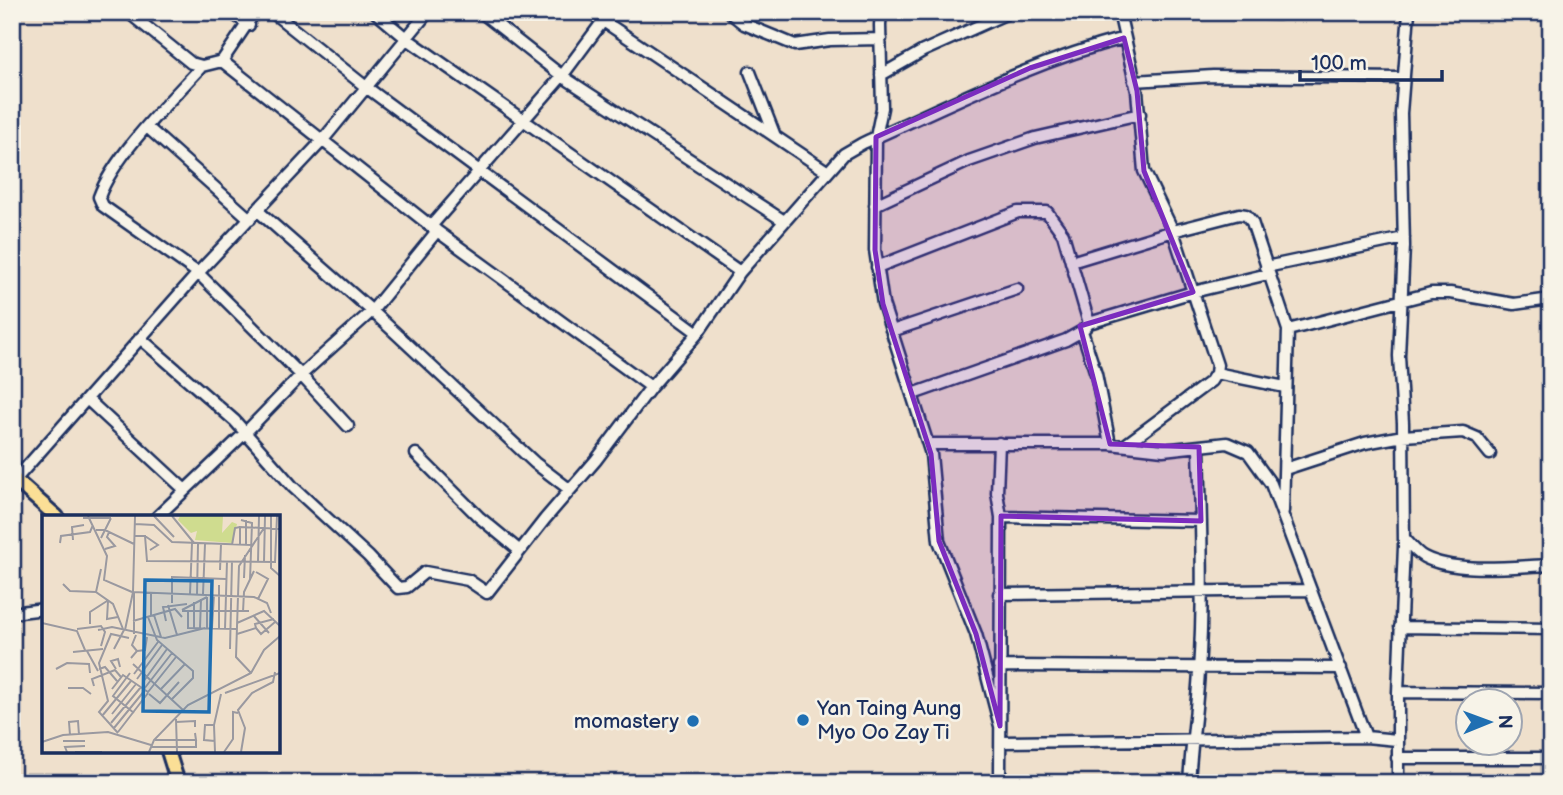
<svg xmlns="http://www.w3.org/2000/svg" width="1563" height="795" font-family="'Balsamiq Sans',sans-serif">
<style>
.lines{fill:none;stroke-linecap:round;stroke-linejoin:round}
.minor-casing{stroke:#1b2f5e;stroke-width:15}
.major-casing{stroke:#1b2f5e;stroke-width:18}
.minor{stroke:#f7f3e8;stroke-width:10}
.major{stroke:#fbdf96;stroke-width:12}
.marked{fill:#7b2cbf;fill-opacity:0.2;stroke:#7b2cbf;stroke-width:5;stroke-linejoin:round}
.poi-dot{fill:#1f6fb2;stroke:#f7f3e8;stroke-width:2.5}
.labels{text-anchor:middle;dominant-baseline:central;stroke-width:5;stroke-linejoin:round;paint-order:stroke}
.poi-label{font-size:21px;fill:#1b2f5e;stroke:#f7f3e8;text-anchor:start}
.inset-road{fill:none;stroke:#9a99a0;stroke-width:2}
.view{fill:#1f6fb2;fill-opacity:0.15;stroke:#1f6fb2;stroke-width:3.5}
.inset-edge{fill:none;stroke:#1b2f5e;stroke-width:3.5}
</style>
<rect width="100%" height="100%" fill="#efe0cc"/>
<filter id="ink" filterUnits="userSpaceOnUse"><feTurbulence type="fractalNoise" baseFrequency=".0143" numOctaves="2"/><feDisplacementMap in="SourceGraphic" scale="14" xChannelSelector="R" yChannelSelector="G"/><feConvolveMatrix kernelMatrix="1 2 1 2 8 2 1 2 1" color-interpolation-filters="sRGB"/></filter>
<g filter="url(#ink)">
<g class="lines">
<defs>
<path id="minor" d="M128,12l63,51 11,3 20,-5
M231,12l18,13
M255,12l-33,49 215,170 214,156
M272,12l94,75 332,246
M375,12l31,26 334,234
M481,12l81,64 222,145
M590,12l238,160
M729,12l15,12 51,21 35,-5 51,-1
M881,12l-1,13 2,83 -6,29 -1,113 8,54 48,150 8,87 37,93 24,92
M1119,12l18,79 7,80 29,60 44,134 -1,8 -5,8 -86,64
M1224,12l53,2 21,-2
M202,66c-31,34 -88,89 -103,131l4,9 95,67 103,102 47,51
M750,72l25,64
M881,75l42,-24 87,-39
M1134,81l79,-5 191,2
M147,127l103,92
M875,205l94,-44 66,-23 105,-24
M258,211l114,100 163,152 34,26
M432,225l130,-149 41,-55
M1071,262l102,-31 66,-17 7,1 6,7 36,108 -5,181
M877,267l141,-55h29l16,22 26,89
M1266,267l138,-29
M1288,330l143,-37h19l64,11 37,-5
M892,331l125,-42
M1082,331l14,43 14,70
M140,338l95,83 58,66 75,69 30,32 9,-1 18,-15 43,8 19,13 58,-74 51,-59 55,-73 47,-54 42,-61 104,-118 19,-11c86,-38 169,-81 261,-105
M1216,373l69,14
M913,394l153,-54 16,-9 7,-8 104,-31 75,-18
M87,399l98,91
M999,443l-2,50 4,24
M928,444h182l53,6 64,-7 21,9 23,32 95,253
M416,454l63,63 41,34
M1285,469l80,-26 38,-7 60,-4 14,6 13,16
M15,480l183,-207 124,-132 106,-129
M157,517l88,-84 56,-58 71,-64 65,-80
M1404,538c6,6 12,15 20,19 33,17 90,9 127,8
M999,594l310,-4
M12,613l32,-4
M1400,627l151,2
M999,666l342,2
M1398,692l153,1
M1001,742l365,-5 31,3
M1397,758h154
M1000,783l1,-266 200,4
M1189,783c2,-38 8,-74 10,-112 5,-74 2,-149 0,-224
M1398,783v-91l6,-146 -1,-123 -4,-67 5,-110 -3,-133 8,-101"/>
<path id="major" d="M12,477l45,40
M168,751l10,32"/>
</defs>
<use href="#minor" class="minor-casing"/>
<use href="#major" class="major-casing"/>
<use href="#minor" class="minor"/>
<use href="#major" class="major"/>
</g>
</g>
<path class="marked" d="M1124,38l13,53 7,80 49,121 -113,34 30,118 89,3 2,74 -200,-5 -1,210 -24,-92 -37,-93 -8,-87 -48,-150 -8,-54 1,-113 154,-69z"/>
<g class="poi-dot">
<circle cx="803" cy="720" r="7"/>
<circle cx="693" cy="721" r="7"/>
</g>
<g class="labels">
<g class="poi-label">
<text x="817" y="708">Yan Taing Aung<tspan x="817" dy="24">Myo Oo Zay Ti</tspan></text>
<text x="679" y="721" text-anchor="end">momastery</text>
</g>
</g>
<g transform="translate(42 515)">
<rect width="238" height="238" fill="#efe0cc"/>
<path d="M138,1h43l-1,17 10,-11 5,2 -5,19 -37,-3 2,-9 -6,2 -13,-13z" fill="#cfdc8f"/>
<path class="inset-road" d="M46,1l19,40 -3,24 28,12M112,1l20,21M130,1l22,27M229,1v52l9,8M41,3h28M199,5l11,3 -2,57M93,9l19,1 18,17 80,3M54,15h9l29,14M92,21h11l2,25 128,1 2,-46M103,21l13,9 -8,5M59,23l10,-20M31,25l-1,-13 12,-2M18,28l1,-7 29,-4 3,-7M190,30l3,-17 5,-1M198,30v-18l24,1M204,30v-25M63,34l10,-3 -8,-9 2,-5M216,47l1,-46M222,47l1,-46M59,54l-5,23 17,12 10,25M178,55l1,-26M214,57l12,7 -10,20M202,63l1,-23M21,69l7,7 26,1M91,77l2,-76M103,78v24M148,79l2,-51M155,79l1,-50M161,79l2,-50M66,86l-1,18 11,-2M130,88v-26l54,2M126,90l9,30M140,95l25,-13M140,96h67M146,96v17l49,1M201,97l1,-20 10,-21M112,100l7,22M211,100l16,18M109,101v-23M106,102l9,23 36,31v7l-22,22M91,106l42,-12 7,8M124,106l-3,-14 24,-3M0,108l35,8 8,19M195,108l27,-12 16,15M48,109v-12l17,-11M152,113v-26M158,113l1,-29M165,113v-31M170,113l2,-33M177,113v-43M214,113l-1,-4 19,-5M35,114l24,-3 4,6 -4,14M183,114l2,-68M56,115l14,-3 53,11 40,-10M83,115l8,-38 121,5 13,6 4,10M92,119v-42M195,119l19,-6 5,6 14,-12M72,134l10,-19M188,134l2,-88M45,136l11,20M95,136l8,-1 2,-13M31,137l30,-3M89,143l6,-7 -5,-6 4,-10M91,149l50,46M14,154l11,-6 22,1 1,9M57,154l6,-2 12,14M74,154l-5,-8 7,-2 2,8M88,158l-17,23 21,17M209,158l-15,-16 3,-91 25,-38 16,1M92,159l24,-32M95,164l25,-34M101,167l24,-33M52,171l-2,-7 23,-9 6,7M26,173h15l8,6M70,174l11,-14 25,17 28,-35M102,174l28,-36M119,174l24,-25M183,178l55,-20M107,179l11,9 19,-21M70,199l24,-30M60,201l29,-35M134,204l1,33M134,207l19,-1v6M69,208l30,-36M172,210h-9l-1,15 11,1M72,213l31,-38M76,217l30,-39M76,218l-19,-21 9,-11 -9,-38 12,-29 18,4M28,220l-1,-13 9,-1 1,14M113,225h41l-1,-7M21,226h22M0,227l21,-7 45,-3 43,13M110,232h44v-7M25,237l-2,-5 20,-1M33,237h27M107,237l5,-12 34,-35 63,-32 13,-23 16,-14M173,237l-1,-27 7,-31M182,237l9,-13v-27l5,1M199,237l4,-24 -7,-18 14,-17 21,-11 2,-10"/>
<path class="view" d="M103,65l67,1 -3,131 -66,-1z"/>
<rect width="238" height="238" class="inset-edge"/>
</g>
<rect width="1563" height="795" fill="none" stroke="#f7f3e8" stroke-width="42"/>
<rect x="21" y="21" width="1521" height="753" fill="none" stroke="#1b2f5e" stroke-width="2.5" filter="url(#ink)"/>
<g transform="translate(1489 722) rotate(89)"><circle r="33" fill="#f7f3e8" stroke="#9fa5b1" stroke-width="2"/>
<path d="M0-5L12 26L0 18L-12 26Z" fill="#1f6fb2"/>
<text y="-10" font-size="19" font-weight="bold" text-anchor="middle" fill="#1b2f5e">N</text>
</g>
<path d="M1300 70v10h142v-10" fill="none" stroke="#1b2f5e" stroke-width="3.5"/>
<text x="1311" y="70" font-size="21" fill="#1b2f5e" stroke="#f7f3e8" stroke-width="5" paint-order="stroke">100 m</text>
</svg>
